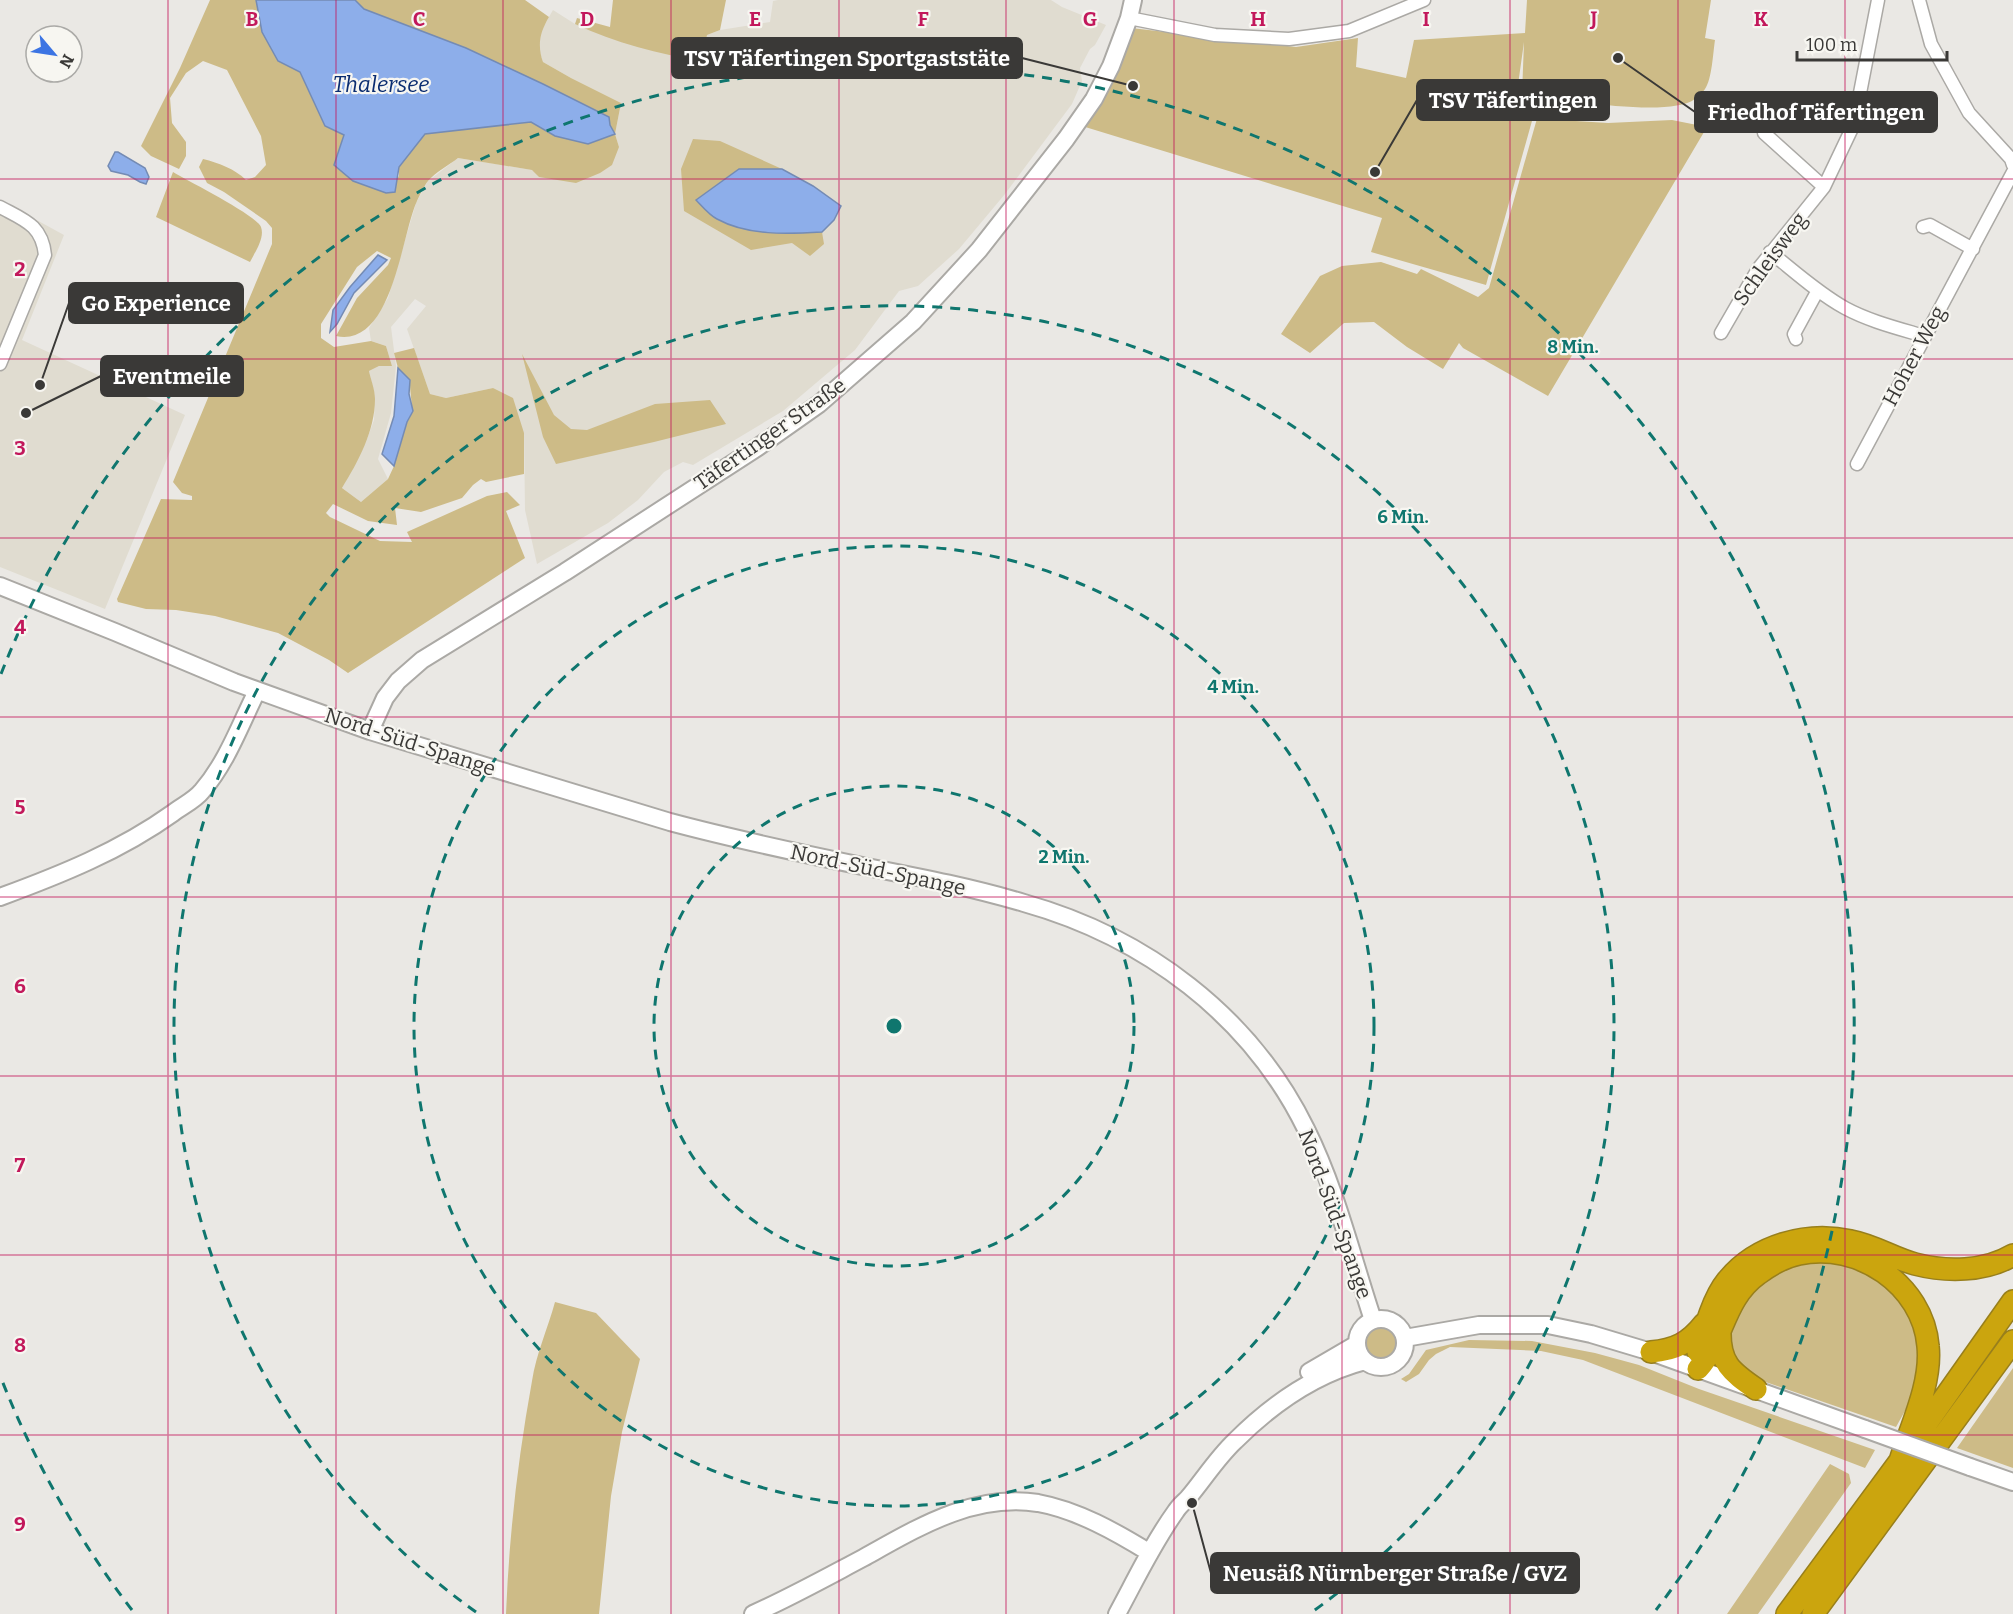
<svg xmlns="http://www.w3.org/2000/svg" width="2013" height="1614" font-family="Bitter,serif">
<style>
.built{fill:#e0dcd0}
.green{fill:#cdbb87}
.water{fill:#8daeea;stroke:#748bb4;stroke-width:1.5}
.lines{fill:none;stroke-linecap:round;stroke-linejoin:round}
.street-casing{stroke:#aba9a5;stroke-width:15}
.secondary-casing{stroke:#aba9a5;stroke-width:20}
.highway-casing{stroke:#987f1c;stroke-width:24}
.street{stroke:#fff;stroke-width:12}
.secondary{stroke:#fff;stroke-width:16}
.highway{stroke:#cba50e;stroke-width:21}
.secondary-bridge-casing{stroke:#aba9a5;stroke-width:20;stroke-linecap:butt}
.secondary-bridge{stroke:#fff;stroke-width:16}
.grid{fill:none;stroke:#c2185b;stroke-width:1.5;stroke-opacity:0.55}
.ring{fill:none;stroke:#0f766e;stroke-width:3;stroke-dasharray:10 8}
.labels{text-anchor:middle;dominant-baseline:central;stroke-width:4.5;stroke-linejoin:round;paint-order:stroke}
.street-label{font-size:21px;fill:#3a3937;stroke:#f7f6f1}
.water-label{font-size:22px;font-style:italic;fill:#0a2c70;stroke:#f7f6f1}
.grid-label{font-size:20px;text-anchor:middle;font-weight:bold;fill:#c2185b;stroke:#f7f6f1;stroke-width:4.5;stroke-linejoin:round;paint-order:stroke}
.centre{fill:#0f766e;stroke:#f7f6f1;stroke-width:3}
.ring-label{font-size:18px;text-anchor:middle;font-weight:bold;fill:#0f766e;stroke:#f7f6f1;stroke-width:4.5;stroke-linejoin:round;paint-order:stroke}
.leader{fill:none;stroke:#3a3937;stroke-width:2}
.callout-dot{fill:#3a3937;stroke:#f7f6f1;stroke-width:2}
.callout{fill:#3a3937;stroke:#3a3937;stroke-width:2}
.callout-label{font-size:22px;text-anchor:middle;font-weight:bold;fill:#fff}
</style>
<rect width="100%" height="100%" fill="#eae8e4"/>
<path class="built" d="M778,0h273l11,7 44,18 -11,20 -5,4 -10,19 2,13 -10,23 -67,90 -46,55 -41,37 -19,5 -44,59 -72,61 -90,54 -10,-3 -19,10 -26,28 -30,23 -71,41 -12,-54 -1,-77 -31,-45 -47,10 -16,-4 -23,-65 19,-23 -11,-7 -24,28 5,39 -5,47 -13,46 10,20 -27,23 -19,-14 25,-49 7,-19 1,-24 -6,-25 10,-5h13l-6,-20 -15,-5 -2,-13 19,-30 28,-95 12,-22 30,-23 75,12 6,7 80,-30 -4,-13 6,-31 -50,-25 -28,-16 -5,-14 4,-19 11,-19 22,14 127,37 5,-26 13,-5 50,-8 3,-21z
M0,200l64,35 -42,105 163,75 -80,194 -105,-42z"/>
<path class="green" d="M210,0h46l22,61 22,11 25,54 19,9 -3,12 36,41 9,5 13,-17v-9l25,-33 107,-12 24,14 60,-2 -5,-9 -144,-77 -102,-39 -9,-9h170l24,17c-9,15 -12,28 -6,45l28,16 50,25 -6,31 4,13 -7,18 -12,8 -24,10 -37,-6 -7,-7 -74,-12c-9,7 -22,14 -30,23 -4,5 -8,14 -11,20 -16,34 -24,147 -81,135l21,-38 31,-33 3,-7 -14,-7 -20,16 -36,57v14l13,9 37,-6 15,5 6,20h-13l-10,5c2,9 6,19 6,28 0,32 -17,63 -33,89l19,14 27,-23 6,-13 13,-44c9,-11 2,-28 3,-42l-12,-12 -4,-15 20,-5 16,46 16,4 47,-10 20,10 11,35v41l-38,8 -5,-3 -8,6 -11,13 -41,14 -26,-4 2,17 -29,-4 -35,-17 -7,9 4,4 50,24 32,1 -5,-10 80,-36 20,-4 13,13 -14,6 19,47 -177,115 -19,-13 -51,-27 -63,-17 -39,-6 -30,-1 -28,-7 -1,-3 44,-100 31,1v-4l-10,-3 -9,-11 99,-238v-16l-6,-7 -42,-29 -17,-9 -8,-16 4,-8c16,4 32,10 43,21l9,-3 11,-12 -5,-29 -34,-66 -24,-9 -17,12 -16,25 2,25 14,19v14l-7,13 -28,-13 -10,-10 39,-78z
M613,0h113l-6,30 -13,5 -5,26c-43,-7 -87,-18 -127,-37l2,-6 33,9z
M1527,0h184l-6,38 10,2c-2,13 -3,39 -10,49 -2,3 -7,8 -10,10 -27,20 -138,-1 -173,-5l2,-52 -8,57 21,4 -51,182 -115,-33 11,-34 -300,-92 49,-98 165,19 62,-9 -2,29 50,11 8,-38 111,-7z
M1538,115l38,6 32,2 64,-3 35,7 -159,269 -85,-48 -4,-5 -16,26 -36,-22 -33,-25 -30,1 -34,30 -29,-19 39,-58 22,-10 39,-4 36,12 4,-5 57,28 11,-9z
M693,139l27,2 62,28h-43l-43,31c33,37 80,34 126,32l2,12 -14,12 -18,-13 -41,7 -67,-39 -3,-42z
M173,172c15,9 83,43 88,55 4,11 -6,25 -11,35l-94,-45z
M522,354l32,61 17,14 16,1 68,-26 55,-4 16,24 -72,18 -98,22 -13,-27z
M1822,1256l62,23 30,43 7,26 -6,45 -19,34 -136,-47 -27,-21 -9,-31 31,-49z
M555,1302l41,11 44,46 -18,73 -11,64 -12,118h-93c3,-78 12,-156 26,-233 4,-27 16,-53 23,-79z
M1362 1343a19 19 0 1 1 38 0a19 19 0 1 1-38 0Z
M1469,1340l63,1 63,12 44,12 60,24 176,61 -10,18 -282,-108 -42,-9 -91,-4 -14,7 -7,6 -10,14 -13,8 -5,-3 8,-5 17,-24z
M2013,1368v100l-56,-20z
M1830,1464l19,10 2,9 -93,131h-31z"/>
<path class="water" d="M256,0h99l9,9 102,39 77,36 66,33 1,8 5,9 -27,10 -33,-8 -24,-14 -106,12 -26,33 -4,25 -9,1 -33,-12 -19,-16 10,-30 -19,-9 -25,-54 -22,-11 -16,-29z
M115,152h3l27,16 4,9 -3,7 -6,-2 -12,-7 -17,-4 -3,-5z
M739,169h43l31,17 28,20 -7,14 -12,12c-35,2 -74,4 -105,-13 -8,-4 -15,-13 -21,-19z
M378,255l9,5 -33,33 -17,31 -7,8 3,-22 17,-23z
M398,368l12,12 -1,14 4,17 -6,11 -13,44 -12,-12 12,-38z"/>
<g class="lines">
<defs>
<path id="street" d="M1919,0l12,44 38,69 42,46 2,6
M1129,18l86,17 74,4 60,-8 75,-31
M1764,127v6l60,54
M0,207c24,13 42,18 45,48l-45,109
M1923,227l7,-2 43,24
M1770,252c24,19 48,41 75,56 24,13 52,20 79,28
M1721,333l37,-64 66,-82 30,-63 24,-124
M1796,339l-2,-5 24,-44
M1857,464l156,-292"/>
<path id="secondary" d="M0,586l115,46 119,50 136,49 300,91c67,18 134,32 202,46 51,10 102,20 152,35 121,34 226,112 282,226 30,60 46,128 67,191
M370,731l15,-33 13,-17 24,-21 143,-88 193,-125 61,-43 94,-82 66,-72 87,-111 28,-40 17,-33 18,-48 4,-18
M0,897c60,-22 120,-46 173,-84 9,-7 22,-13 29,-22 25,-29 38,-66 55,-100
M1357 1343a24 24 0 1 1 48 0a24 24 0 1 1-48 0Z
M1405,1338l74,-13h69l43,9 60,18 214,77
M1309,1372l48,-28
M1970,1467l43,15
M753,1614c38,-17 74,-37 110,-56 54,-30 110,-65 175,-55 39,7 78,29 112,50
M1117,1614c19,-35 36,-71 59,-103 3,-5 8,-9 12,-13 16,-19 29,-40 47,-57 36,-36 80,-67 130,-80"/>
<path id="highway" d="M1720,1330c-1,33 11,42 36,59
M1651,1352c24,-2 38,-9 53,-28
M1698,1352c6,-21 15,-54 29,-71 29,-36 80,-50 124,-40 22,4 42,17 64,23 31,8 70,8 98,-9
M1698,1369c26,-29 25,-70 60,-95 12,-9 26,-17 41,-20 59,-13 124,31 129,92 4,37 -17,80 -28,115
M1787,1614l113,-153 113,-160
M1813,1614l200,-273"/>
</defs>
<use href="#street" class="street-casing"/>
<use href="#secondary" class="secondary-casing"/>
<use href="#highway" class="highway-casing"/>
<use href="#street" class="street"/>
<use href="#secondary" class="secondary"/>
<use href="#highway" class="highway"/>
<defs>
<path id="secondary-bridge" d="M1865,1429l105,38"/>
</defs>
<use href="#secondary-bridge" class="secondary-bridge-casing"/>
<use href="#secondary-bridge" class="secondary-bridge"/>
</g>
<path class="grid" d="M168,0v1614M336,0v1614M503,0v1614M671,0v1614M839,0v1614M1006,0v1614M1174,0v1614M1342,0v1614M1510,0v1614M1678,0v1614M1845,0v1614M0,179h2013M0,359h2013M0,538h2013M0,717h2013M0,897h2013M0,1076h2013M0,1255h2013M0,1435h2013"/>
<g class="ring">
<circle cx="894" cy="1026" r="240"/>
<circle cx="894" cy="1026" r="480"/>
<path d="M476 1612A720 720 0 1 1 1312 1612"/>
<path d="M132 1610A960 960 0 0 1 1 1378M1 674A960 960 0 1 1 1656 1610"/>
</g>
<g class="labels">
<g class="street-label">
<text transform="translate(1770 259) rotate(-54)">Schleisweg</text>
<text transform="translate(1914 356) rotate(-62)">Hoher Weg</text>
<text transform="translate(770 434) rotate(-35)">Täfertinger Straße</text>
<text transform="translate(410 742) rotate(18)">Nord-Süd-Spange</text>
<text transform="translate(878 870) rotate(12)">Nord-Süd-Spange</text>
<text transform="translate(1335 1214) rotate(70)">Nord-Süd-Spange</text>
</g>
<g class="water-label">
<text x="381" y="84">Thalersee</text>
</g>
</g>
<g class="grid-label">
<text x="252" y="26">B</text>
<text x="419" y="26">C</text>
<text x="587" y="26">D</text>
<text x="755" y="26">E</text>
<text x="923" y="26">F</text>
<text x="1090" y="26">G</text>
<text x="1258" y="26">H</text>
<text x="1426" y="26">I</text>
<text x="1594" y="26">J</text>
<text x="1761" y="26">K</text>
<text x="20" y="276">2</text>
<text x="20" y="455">3</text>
<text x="20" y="634">4</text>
<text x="20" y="814">5</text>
<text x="20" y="993">6</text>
<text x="20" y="1172">7</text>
<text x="20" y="1352">8</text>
<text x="20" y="1531">9</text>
</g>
<circle cx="894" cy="1026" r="9" class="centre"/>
<g class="ring-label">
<text x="1573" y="353">8 Min.</text>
<text x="1403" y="523">6 Min.</text>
<text x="1233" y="693">4 Min.</text>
<text x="1064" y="863">2 Min.</text>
</g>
<path class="leader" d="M1133 86L1022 58M1375 172L1417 100M1618 58L1695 112M40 385L69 303M26 413L101 376M1192 1503L1211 1573"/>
<g class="callout-dot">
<circle cx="1133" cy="86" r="6"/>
<circle cx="1375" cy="172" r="6"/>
<circle cx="1618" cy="58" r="6"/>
<circle cx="40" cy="385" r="6"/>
<circle cx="26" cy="413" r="6"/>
<circle cx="1192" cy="1503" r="6"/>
</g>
<g class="callout">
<rect x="672" y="38" width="350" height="40" rx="6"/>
<rect x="1417" y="80" width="192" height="40" rx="6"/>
<rect x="1695" y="92" width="242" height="40" rx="6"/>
<rect x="69" y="283" width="174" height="40" rx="6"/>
<rect x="101" y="356" width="142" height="40" rx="6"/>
<rect x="1211" y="1553" width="368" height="40" rx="6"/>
</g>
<g class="callout-label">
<text x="847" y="66">TSV Täfertingen Sportgaststäte</text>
<text x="1513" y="108">TSV Täfertingen</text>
<text x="1816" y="120">Friedhof Täfertingen</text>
<text x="156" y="311">Go Experience</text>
<text x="172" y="384">Eventmeile</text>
<text x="1395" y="1581">Neusäß Nürnberger Straße / GVZ</text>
</g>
<g transform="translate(54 54) rotate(119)"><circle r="28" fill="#f7f6f1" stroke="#abaaa7" stroke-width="1.5"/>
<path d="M0-4.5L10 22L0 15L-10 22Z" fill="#3c74e3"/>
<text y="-9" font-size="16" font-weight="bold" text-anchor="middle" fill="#3a3937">N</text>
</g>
<path d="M1797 51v9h150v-9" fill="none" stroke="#3a3937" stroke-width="3"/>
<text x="1806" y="51" font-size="18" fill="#3a3937" stroke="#f7f6f1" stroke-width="4.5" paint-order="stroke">100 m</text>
</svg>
